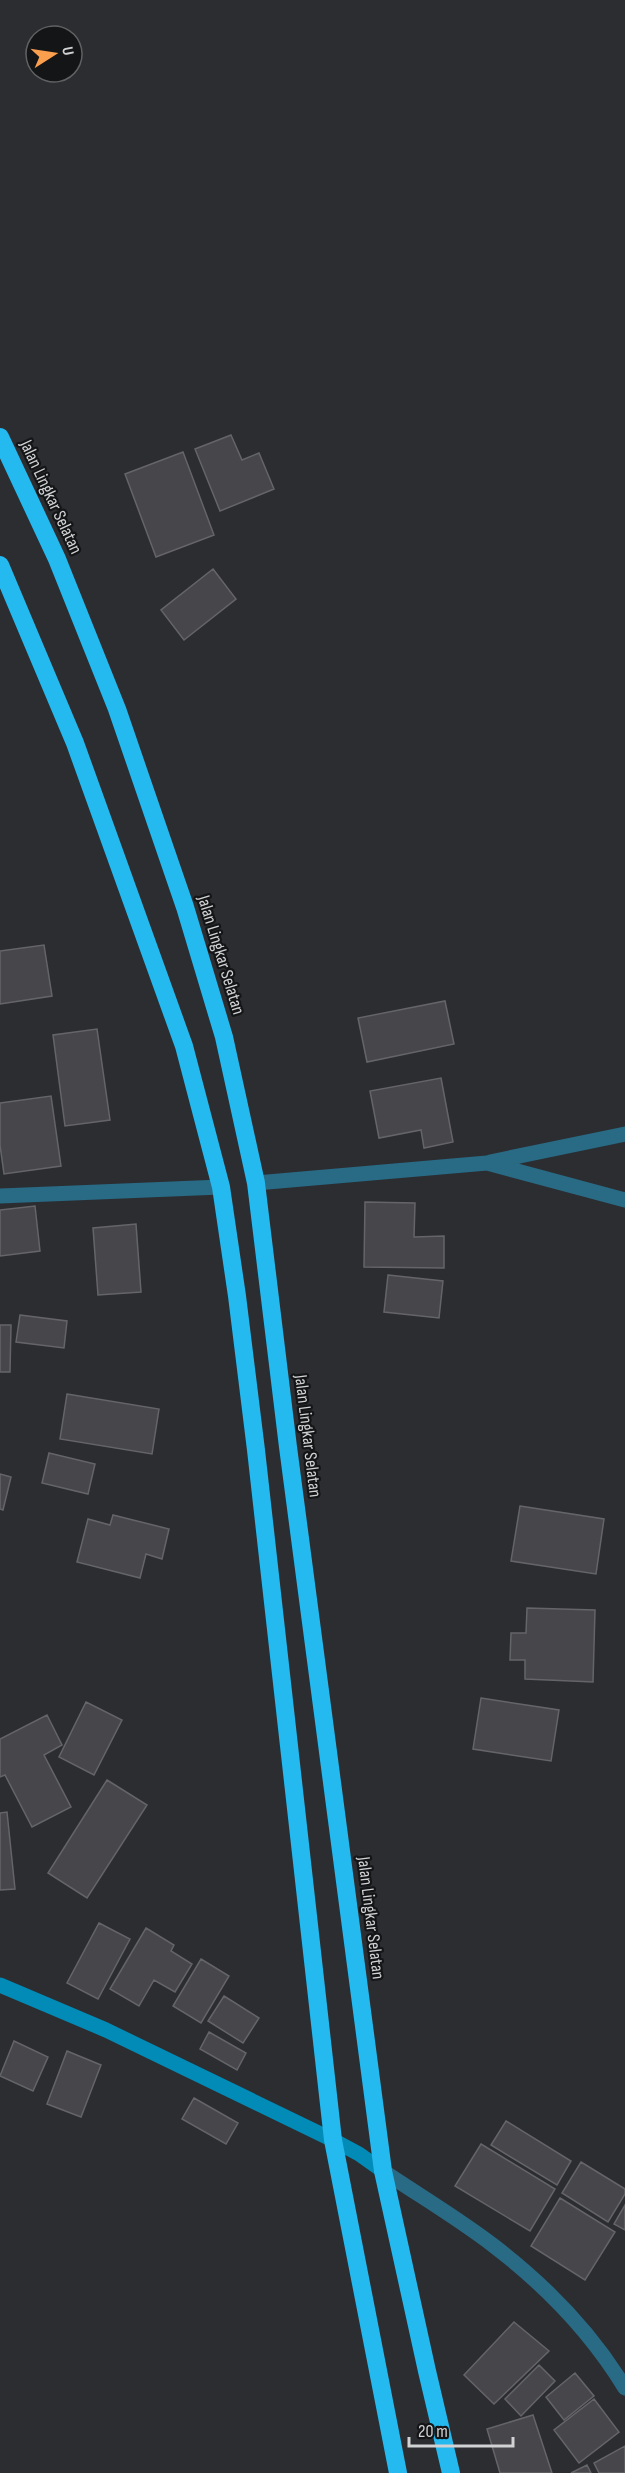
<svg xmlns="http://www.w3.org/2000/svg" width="625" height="2473" font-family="'Sofia Sans Condensed',sans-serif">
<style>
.building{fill:#47474b;stroke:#656569;stroke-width:1.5}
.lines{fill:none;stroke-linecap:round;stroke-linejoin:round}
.street{stroke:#296a85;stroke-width:15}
.secondary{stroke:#018bb6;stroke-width:15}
.highway{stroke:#24b9ef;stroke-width:18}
.labels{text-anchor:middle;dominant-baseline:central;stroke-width:4.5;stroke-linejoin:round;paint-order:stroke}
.street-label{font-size:18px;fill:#d1d2d4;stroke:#141517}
</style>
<rect width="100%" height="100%" fill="#2b2d31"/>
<path class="building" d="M231,435l11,25 17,-7 15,36 -54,22 -25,-62z
M183,452l31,83 -58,22 -31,-83z
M213,569l23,30 -52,41 -23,-30z
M44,945l8,51 -52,8v-53z
M445,1001l9,43 -87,18 -9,-44z
M97,1029l13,91 -45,6 -12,-91z
M441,1078l12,64 -29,6 -3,-18 -42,8 -9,-47z
M51,1096l10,70 -57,8 -4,-29v-42z
M365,1202l50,1 -1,34 30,-1v32l-80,-1z
M35,1206l5,45 -40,5v-46z
M136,1224l5,68 -43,3 -5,-67z
M388,1275l55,6 -4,37 -55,-6z
M20,1315l47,6 -3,27 -48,-6z
M0,1325h11l-1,47h-10z
M67,1394l92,15 -7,45 -92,-15z
M49,1453l46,11 -7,30 -46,-11z
M0,1474l11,3 -8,33 -3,-1z
M520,1506l84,13 -8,55 -85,-13z
M113,1515l56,14 -7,30 -16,-5 -6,24 -63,-16 11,-43 22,6z
M527,1608l68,2 -2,72 -68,-3v-19h-15l1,-27h15z
M481,1698l78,12 -8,51 -78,-12z
M86,1702l36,18 -28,55 -35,-18z
M47,1715l15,30 -18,10 27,52 -39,20 -27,-52 -5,2v-38z
M107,1780l40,25 -60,93 -39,-25z
M7,1812l8,77 -15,1v-77z
M99,1923l31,16 -32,60 -31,-16z
M146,1928l28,17 -3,6 21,13 -17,28 -21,-12 -15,26 -29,-17z
M201,1959l28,17 -28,47 -28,-17z
M224,1996l35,22 -16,25 -35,-22z
M209,2032l37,21 -9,17 -37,-21z
M14,2041l34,16 -15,34 -33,-15z
M67,2051l34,14 -20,52 -34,-13z
M194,2098l44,25 -12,21 -44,-25z
M506,2121l65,40 -14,24 -66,-40z
M481,2144l74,45 -25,42 -75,-45z
M581,2162l44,27v5l-17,28 -46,-29z
M560,2198l55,34 -30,48 -54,-34z
M625,2205v25l-11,-6z
M514,2322l35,29 -55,53 -30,-29z
M539,2365l16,16 -34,35 -16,-17z
M575,2373l19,23 -30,24 -18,-23z
M594,2399l25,33 -40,31 -25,-33z
M533,2415l19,58h-52l-13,-44z
M625,2446v27h-26l-5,-10z
M587,2465l4,8h-20z"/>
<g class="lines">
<path class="street" d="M490,1162l135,-28
M256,1183l231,-20 138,37
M0,1196l221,-9
M383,2171c37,25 76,48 111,75 51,39 98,88 131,142"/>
<path class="secondary" d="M0,1985l106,45 227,110 26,14 24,17"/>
<path class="highway" d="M0,437l57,122 60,150 68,198 39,130 32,146 32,264 95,724 44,200 24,102
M0,565l75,178 109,303 37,141 16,109 19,154 77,690 65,333"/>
</g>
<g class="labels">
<g class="street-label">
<text transform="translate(51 497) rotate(65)">Jalan Lingkar Selatan</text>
<text transform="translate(221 955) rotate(73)">Jalan Lingkar Selatan</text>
<text transform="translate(308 1436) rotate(83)">Jalan Lingkar Selatan</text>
<text transform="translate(371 1918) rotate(83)">Jalan Lingkar Selatan</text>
</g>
</g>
<g transform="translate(54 54) rotate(78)"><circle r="28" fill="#141517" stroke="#606163" stroke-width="1.5"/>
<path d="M0-4.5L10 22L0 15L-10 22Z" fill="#fa9f4e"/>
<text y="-9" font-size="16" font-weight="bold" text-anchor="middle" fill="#d1d2d4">U</text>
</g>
<path d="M409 2437v9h104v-9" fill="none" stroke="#d1d2d4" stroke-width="3"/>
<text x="418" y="2437" font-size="18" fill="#d1d2d4" stroke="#141517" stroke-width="4.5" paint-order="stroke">20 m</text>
</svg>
